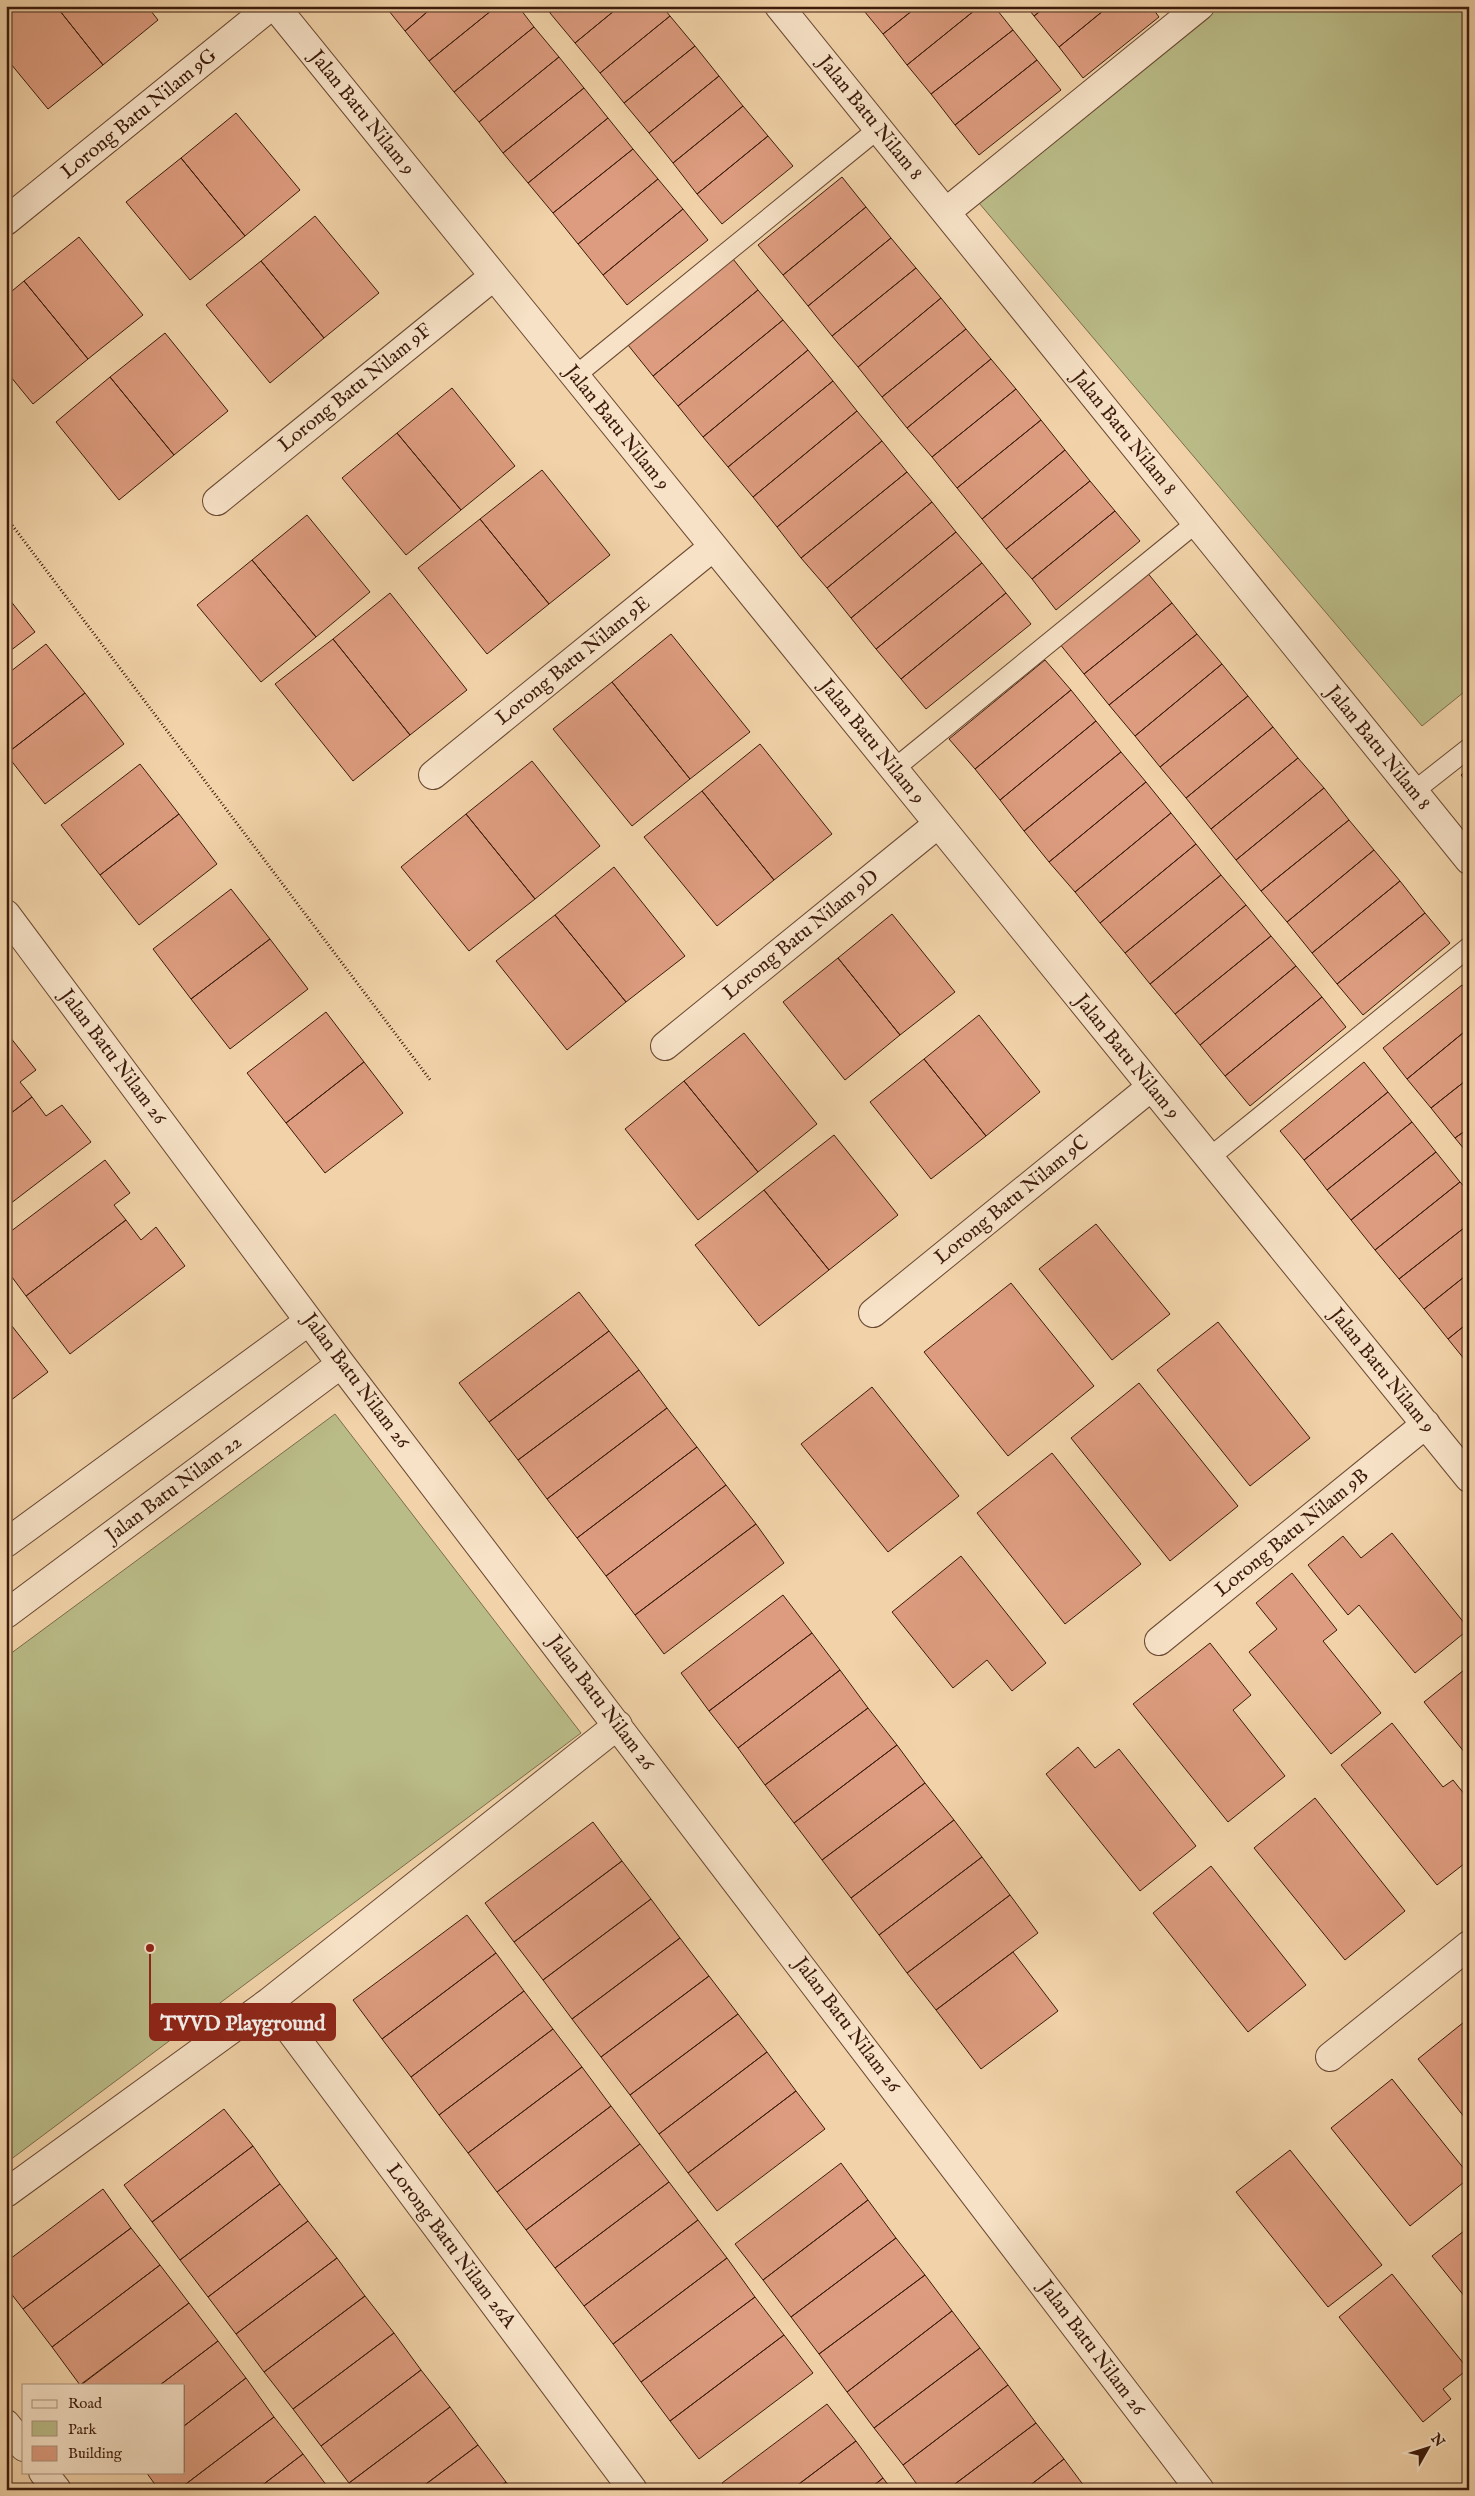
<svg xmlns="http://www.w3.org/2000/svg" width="1475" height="2496" font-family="'IM FELL English',serif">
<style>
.green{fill:#babc88;stroke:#7b6c4a}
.building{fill:#dd9c7f;stroke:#3c1b0b}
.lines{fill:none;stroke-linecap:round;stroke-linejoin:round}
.lane-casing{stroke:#6a4932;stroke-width:21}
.street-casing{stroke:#6a4932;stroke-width:30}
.path{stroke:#3c1b0b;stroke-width:3;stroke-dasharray:1 2.5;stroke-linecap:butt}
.lane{stroke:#f7e2c7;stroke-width:19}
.street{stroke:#f7e2c7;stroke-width:28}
.labels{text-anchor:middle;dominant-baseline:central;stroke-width:4.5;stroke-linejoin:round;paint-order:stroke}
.street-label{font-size:20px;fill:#3c1b0b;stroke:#f7e2c7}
.leader{fill:none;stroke:#8f2418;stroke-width:2}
.callout-dot{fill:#8f2418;stroke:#f7e2c7;stroke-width:2}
.callout{fill:#8f2418;stroke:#8f2418;stroke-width:2}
.callout-label{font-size:21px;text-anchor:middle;font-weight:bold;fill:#fff}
</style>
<rect width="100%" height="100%" fill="#f2d3a9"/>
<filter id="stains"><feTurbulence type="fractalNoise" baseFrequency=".004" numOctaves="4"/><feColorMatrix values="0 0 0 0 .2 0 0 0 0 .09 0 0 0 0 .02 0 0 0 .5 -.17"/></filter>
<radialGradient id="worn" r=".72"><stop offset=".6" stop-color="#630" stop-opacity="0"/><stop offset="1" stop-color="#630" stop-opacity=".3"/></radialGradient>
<path class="green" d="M1220,6h249v682l-47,38 -443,-523z
M335,1414l246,319 -575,430v-506z"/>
<path class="building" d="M16,6h40l47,59 -55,44 -42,-51v-44z
M56,6h91l11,14 -55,45z
M385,6h49l-29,25z
M434,6h63l-68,55 -24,-30z
M497,6h21l16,21 -80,65 -25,-31z
M545,6h13l-8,7z
M558,6h62l-45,37 -25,-30z
M620,6h42l8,10 -70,57 -25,-30z
M860,6h58l-35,28z
M918,6h62l-73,59 -24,-31z
M980,6h14l19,24 -82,64 -24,-29z
M1026,6h21l-13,10z
M1047,6h62l-50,41 -25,-31z
M1109,6h42l8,11 -76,61 -24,-31z
M670,16l25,30 -71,57 -24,-30z
M534,27l25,30 -80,65 -25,-30z
M1013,30l24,30 -82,65 -24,-31z
M695,46l24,30 -70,57 -25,-30z
M559,57l25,31 -81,65 -24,-31z
M1037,60l24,30 -82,65 -24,-30z
M719,76l24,30 -70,57 -24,-30z
M584,88l24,30 -80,65 -25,-30z
M743,106l25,30 -71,58 -24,-31z
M236,113l64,77 -55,46 -64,-78z
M608,118l25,31 -80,64 -25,-30z
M768,136l25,30 -71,58 -25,-30z
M633,149l25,30 -80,65 -25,-31z
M181,158l64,78 -55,44 -64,-78z
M842,177l24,30 -83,68 -25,-30z
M658,179l25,30 -80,66 -25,-31z
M866,207l25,31 -83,68 -25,-31z
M683,209l25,31 -81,65 -24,-30z
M315,216l64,77 -55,45 -63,-77z
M79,237l64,78 -55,44 -64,-78z
M891,238l25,30 -84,68 -24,-30z
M733,259l25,31 -105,86 -25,-31z
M261,261l63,77 -54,45 -64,-78z
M916,268l25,30 -83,69 -26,-31z
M24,281l64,78 -55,45 -27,-33v-75z
M758,290l25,30 -105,86 -25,-30z
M941,298l25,31 -84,68 -24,-30z
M783,320l25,30 -105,87 -25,-31z
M966,329l25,30 -84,69 -25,-31z
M165,333l63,78 -54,44 -64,-78z
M808,350l25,31 -105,86 -25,-30z
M991,359l25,30 -84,68 -25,-29z
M110,377l64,78 -55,45 -63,-78z
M833,381l24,30 -104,86 -25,-30z
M452,388l63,78 -54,44 -64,-77z
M1016,389l25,31 -84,68 -25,-31z
M857,411l25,30 -105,86 -24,-30z
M1041,420l24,30 -83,69 -25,-31z
M397,433l64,77 -55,45 -64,-77z
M882,441l25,31 -106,86 -24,-31z
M1065,450l25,31 -84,68 -24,-30z
M542,470l68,85 -61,49 -69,-85z
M907,472l25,30 -105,86 -26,-30z
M1090,481l25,30 -83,68 -26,-30z
M932,502l24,30 -105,86 -24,-30z
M1115,511l25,30 -84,69 -24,-31z
M307,515l63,77 -54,45 -64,-77z
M480,519l69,85 -62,50 -69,-86z
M956,532l26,31 -106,86 -25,-31z
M252,560l64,77 -55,45 -64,-77z
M982,563l24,30 -105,86 -25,-30z
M1146,571l26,32 -88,71 -25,-31z
M390,593l77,97 -57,45 -77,-96z
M1006,593l25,31 -105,85 -25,-30z
M6,595l29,37 -29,22z
M1172,603l25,31 -88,71 -25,-31z
M671,634l79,98 -60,47 -78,-97z
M1197,634l25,30 -87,72 -26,-31z
M333,639l77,96 -57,46 -78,-97z
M46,644l39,49 -79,61v-79z
M1045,660l26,30 -96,79 -26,-30z
M1222,664l26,32 -88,71 -25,-31z
M612,682l78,97 -58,47 -79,-97z
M1071,690l25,31 -96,79 -25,-31z
M85,693l39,51 -79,60 -39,-50z
M1248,696l25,31 -87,71 -26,-31z
M1096,721l25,31 -97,79 -24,-31z
M1273,727l25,31 -87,71 -25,-31z
M760,744l72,90 -58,46 -72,-89z
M1121,752l25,30 -97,80 -25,-31z
M1298,758l26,30 -88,72 -25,-31z
M532,761l68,85 -65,53 -69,-85z
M140,764l39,50 -79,61 -39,-50z
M1469,768v16l-8,-9z
M1146,782l25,31 -96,79 -26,-30z
M1324,788l25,32 -88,71 -25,-31z
M702,791l72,89 -57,46 -73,-89z
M1171,813l25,31 -96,79 -25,-31z
M179,814l38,50 -78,61 -39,-50z
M466,814l69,85 -66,52 -68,-84z
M1349,820l25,30 -87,72 -26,-31z
M1196,844l25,31 -96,78 -25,-30z
M1374,850l26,31 -88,72 -25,-31z
M614,867l71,89 -59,46 -71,-87z
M1221,875l25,30 -96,79 -25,-31z
M1400,881l25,32 -88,71 -25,-31z
M231,889l39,50 -79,60 -38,-50z
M1246,905l25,31 -96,78 -25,-30z
M1425,913l25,30 -87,72 -26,-31z
M892,914l63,78 -55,43 -62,-77z
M555,915l71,87 -59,48 -71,-89z
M1271,936l25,30 -96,79 -25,-31z
M270,939l38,50 -78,60 -39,-50z
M838,958l62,77 -55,45 -62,-78z
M1296,966l26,31 -97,79 -25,-31z
M1462,985l7,8v35l-62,51 -24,-31z
M1322,997l24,30 -96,79 -25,-30z
M326,1012l38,50 -78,61 -39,-50z
M979,1015l61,77 -54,44 -62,-77z
M1469,1028v50l-38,30 -24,-29z
M744,1033l73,91 -59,48 -74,-91z
M10,1037l26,33 -16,12 12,15 -26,20v-76z
M924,1059l62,77 -55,43 -61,-77z
M364,1062l39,51 -78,60 -39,-50z
M1364,1062l24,30 -84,68 -24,-29z
M1469,1078v50l-14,10 -24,-30z
M684,1081l74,91 -60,48 -73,-91z
M1388,1092l24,30 -85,68 -23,-30z
M32,1097l14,19 16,-11 29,37 -85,65v-90z
M1412,1122l24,30 -85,68 -24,-30z
M1469,1128v27l-14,-17z
M834,1135l64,80 -69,55 -65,-80z
M1436,1152l24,30 -85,68 -24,-30z
M105,1160l25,33 -16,12 12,15 -100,76 -20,-27v-34z
M1460,1182l9,10v32l-70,55 -24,-29z
M764,1190l65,80 -70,56 -64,-81z
M126,1220l15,20 15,-13 29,39 -115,88 -44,-58z
M1096,1224l74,90 -58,46 -73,-91z
M1469,1224v49l-45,36 -25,-30z
M1469,1273v49l-21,17 -24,-30z
M1011,1283l83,103 -86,70 -84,-104z
M579,1292l30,39 -120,91 -30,-39z
M8,1321l40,51 -42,32v-82z
M1218,1322l92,116 -60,48 -93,-116z
M1469,1322v43l-21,-26z
M609,1331l30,39 -121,90 -29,-38z
M639,1370l28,38 -120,91 -29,-39z
M1139,1383l99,123 -68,55 -99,-123z
M872,1387l87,109 -71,56 -87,-108z
M667,1408l30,39 -120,91 -30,-39z
M697,1447l29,38 -120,91 -29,-38z
M1052,1453l89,111 -76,60 -88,-111z
M726,1485l30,39 -121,91 -29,-39z
M756,1524l28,39 -120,91 -29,-39z
M1392,1533l77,96 -54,44 -56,-68 -11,10 -40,-50 35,-29 18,22z
M961,1556l85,107 -34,28 -25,-31 -34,28 -61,-76z
M1292,1573l45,57 -14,11 58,72 -50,41 -82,-102 28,-23 -21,-26z
M783,1595l29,38 -103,78 -28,-38z
M812,1633l28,37 -102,78 -29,-37z
M1210,1643l41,52 -18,15 52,66 -57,46 -95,-118z
M1469,1666v92l-45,-56z
M840,1670l28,38 -103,77 -27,-37z
M868,1708l29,37 -103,78 -29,-38z
M1392,1723l51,64 10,-7 16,20v60l-32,25 -96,-120z
M897,1745l28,38 -103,77 -28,-37z
M1078,1747l17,21 24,-19 77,97 -56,45 -94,-117z
M925,1783l29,37 -103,78 -29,-38z
M1315,1798l90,113 -60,49 -91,-112z
M954,1820l28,37 -103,78 -28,-37z
M593,1822l29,39 -108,81 -29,-39z
M982,1857l28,38 -103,78 -28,-38z
M622,1861l29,38 -108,81 -29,-38z
M1211,1866l95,119 -58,47 -95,-119z
M1010,1895l28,38 -102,77 -29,-37z
M651,1899l29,39 -108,81 -29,-39z
M467,1915l29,38 -114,86 -29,-39z
M680,1938l29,38 -108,81 -29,-38z
M1013,1952l45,59 -77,58 -45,-59z
M496,1953l28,38 -113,86 -29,-38z
M709,1976l29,38 -108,81 -29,-38z
M524,1991l29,38 -114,86 -28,-38z
M738,2014l29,38 -108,82 -29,-39z
M1469,2018v105l-51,-64z
M553,2029l29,38 -114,86 -29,-38z
M767,2052l29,39 -108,82 -29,-39z
M582,2067l29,39 -114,86 -29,-39z
M1392,2079l77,96v3l-59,48 -79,-98z
M796,2091l29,38 -108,82 -29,-38z
M611,2106l29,38 -114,86 -29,-38z
M224,2109l29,37 -101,76 -28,-37z
M640,2144l29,38 -114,86 -29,-38z
M253,2146l27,38 -100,76 -28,-38z
M1290,2150l92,115 -54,42 -92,-115z
M841,2163l27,37 -105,80 -28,-36z
M669,2182l29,38 -114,86 -29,-38z
M280,2184l28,37 -100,76 -28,-37z
M103,2189l28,39 -108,81 -17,-22v-25z
M868,2200l28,38 -105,79 -28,-37z
M698,2220l29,38 -114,86 -29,-38z
M308,2221l29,37 -101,76 -28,-37z
M1469,2227v75l-37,-46z
M131,2228l29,37 -108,82 -29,-38z
M896,2238l29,37 -106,79 -28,-37z
M337,2258l28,38 -101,76 -28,-38z
M727,2258l28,39 -114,85 -28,-38z
M160,2265l29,38 -109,82 -28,-38z
M1392,2274l76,95 -25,20 8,10 -28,23 -84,-105z
M925,2275l27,36 -105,81 -28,-38z
M365,2296l29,37 -101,76 -29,-37z
M755,2297l29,38 -114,86 -29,-39z
M189,2303l29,38 -58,44h-79z
M952,2311l28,37 -106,80 -27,-36z
M394,2333l27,37 -100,76 -28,-37z
M784,2335l29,38 -114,86 -29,-38z
M218,2341l28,37 -62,48v-41h-24z
M980,2348l28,37 -105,80 -29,-37z
M421,2370l29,37 -101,76 -28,-37z
M246,2378l28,39 -96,73h-19l-13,-18h38v-46z
M1008,2385l28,38 -89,67h-26l-18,-25z
M827,2404l29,37 -65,49h-64l-5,-7z
M450,2407l28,38 -60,45h-64l-5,-7z
M274,2417l29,37 -47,36h-78z
M1036,2423l28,36 -40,31h-77z
M856,2441l27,37 -15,12h-77z
M478,2445l28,37 -10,8h-78z
M303,2454l27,36h-74z
M1064,2459l23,31h-63z
M883,2478l9,12h-24z
M506,2482l6,8h-16z"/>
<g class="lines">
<defs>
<path id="lane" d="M575,376l303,-247
M894,769l302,-246
M1413,792l56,-44
M1209,1158l260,-211"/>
<path id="street" d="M275,6l1194,1472
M779,6l690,854
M946,212l254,-206
M6,221l265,-215
M217,501l277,-225
M433,775l280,-228
M6,914l335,450 859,1126
M665,1046l273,-222
M873,1313l278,-226
M6,1543l303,-222
M6,1614l335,-250
M1159,1641l267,-217
M269,2002l364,488
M1330,2057l139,-112
M6,2193l263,-191 349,-277
M6,2424l18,23
M43,2472l14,18"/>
</defs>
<use href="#lane" class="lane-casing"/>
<use href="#street" class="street-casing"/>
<path class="path" d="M6,517l425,564"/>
<use href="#lane" class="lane"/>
<use href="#street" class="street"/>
</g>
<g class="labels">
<g class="street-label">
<text transform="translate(362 113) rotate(51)">Jalan Batu Nilam 9</text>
<text transform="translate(139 114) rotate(-39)">Lorong Batu Nilam 9G</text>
<text transform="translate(870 118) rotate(51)">Jalan Batu Nilam 8</text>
<text transform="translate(355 388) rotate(-39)">Lorong Batu Nilam 9F</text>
<text transform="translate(617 428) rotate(51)">Jalan Batu Nilam 9</text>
<text transform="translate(1124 433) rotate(51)">Jalan Batu Nilam 8</text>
<text transform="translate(573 661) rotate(-39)">Lorong Batu Nilam 9E</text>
<text transform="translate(872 742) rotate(51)">Jalan Batu Nilam 9</text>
<text transform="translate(1378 748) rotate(51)">Jalan Batu Nilam 8</text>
<text transform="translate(801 935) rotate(-39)">Lorong Batu Nilam 9D</text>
<text transform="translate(113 1057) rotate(53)">Jalan Batu Nilam 26</text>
<text transform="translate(1127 1057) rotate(51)">Jalan Batu Nilam 9</text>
<text transform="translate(1012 1200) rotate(-39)">Lorong Batu Nilam 9C</text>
<text transform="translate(1382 1371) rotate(51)">Jalan Batu Nilam 9</text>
<text transform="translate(356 1381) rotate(53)">Jalan Batu Nilam 26</text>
<text transform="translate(174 1489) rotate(-37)">Jalan Batu Nilam 22</text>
<text transform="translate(1292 1533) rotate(-39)">Lorong Batu Nilam 9B</text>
<text transform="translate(601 1703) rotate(53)">Jalan Batu Nilam 26</text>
<text transform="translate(847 2025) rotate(53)">Jalan Batu Nilam 26</text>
<text transform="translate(451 2246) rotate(53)">Lorong Batu Nilam 26A</text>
<text transform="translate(1092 2348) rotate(53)">Jalan Batu Nilam 26</text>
</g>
</g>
<path class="leader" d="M150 1948L150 2022"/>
<circle class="callout-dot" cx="150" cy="1948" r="5"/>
<rect class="callout" x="150" y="2004" width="185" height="36" rx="5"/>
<g class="callout-label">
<text x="243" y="2030">TVVD Playground</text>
</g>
<rect width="1475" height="2496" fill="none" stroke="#f2d3a9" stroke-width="25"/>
<rect x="8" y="8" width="1460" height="2481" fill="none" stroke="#3c1b0b" stroke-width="2.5"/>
<rect x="12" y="12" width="1450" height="2471" fill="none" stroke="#3c1b0b"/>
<rect x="22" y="2384" width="162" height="90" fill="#f7e2c7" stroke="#ac927c"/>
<rect x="32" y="2400" width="25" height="8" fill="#f7e2c7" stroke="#ac927c"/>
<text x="68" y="2408" font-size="15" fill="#3c1b0b">Road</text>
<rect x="32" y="2421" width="25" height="15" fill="#babc88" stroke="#ac927c"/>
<text x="68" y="2434" font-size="15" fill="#3c1b0b">Park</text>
<rect x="32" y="2446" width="25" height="15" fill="#dd9c7f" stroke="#ac927c"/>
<text x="68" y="2458" font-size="15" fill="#3c1b0b">Building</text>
<g transform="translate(1428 2448) rotate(51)" stroke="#f7e2c7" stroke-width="4" paint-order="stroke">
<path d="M0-4L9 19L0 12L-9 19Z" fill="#3c1b0b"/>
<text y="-8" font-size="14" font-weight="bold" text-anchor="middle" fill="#3c1b0b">N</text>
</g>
<rect width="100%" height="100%" filter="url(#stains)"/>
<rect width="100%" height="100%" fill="url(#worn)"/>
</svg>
